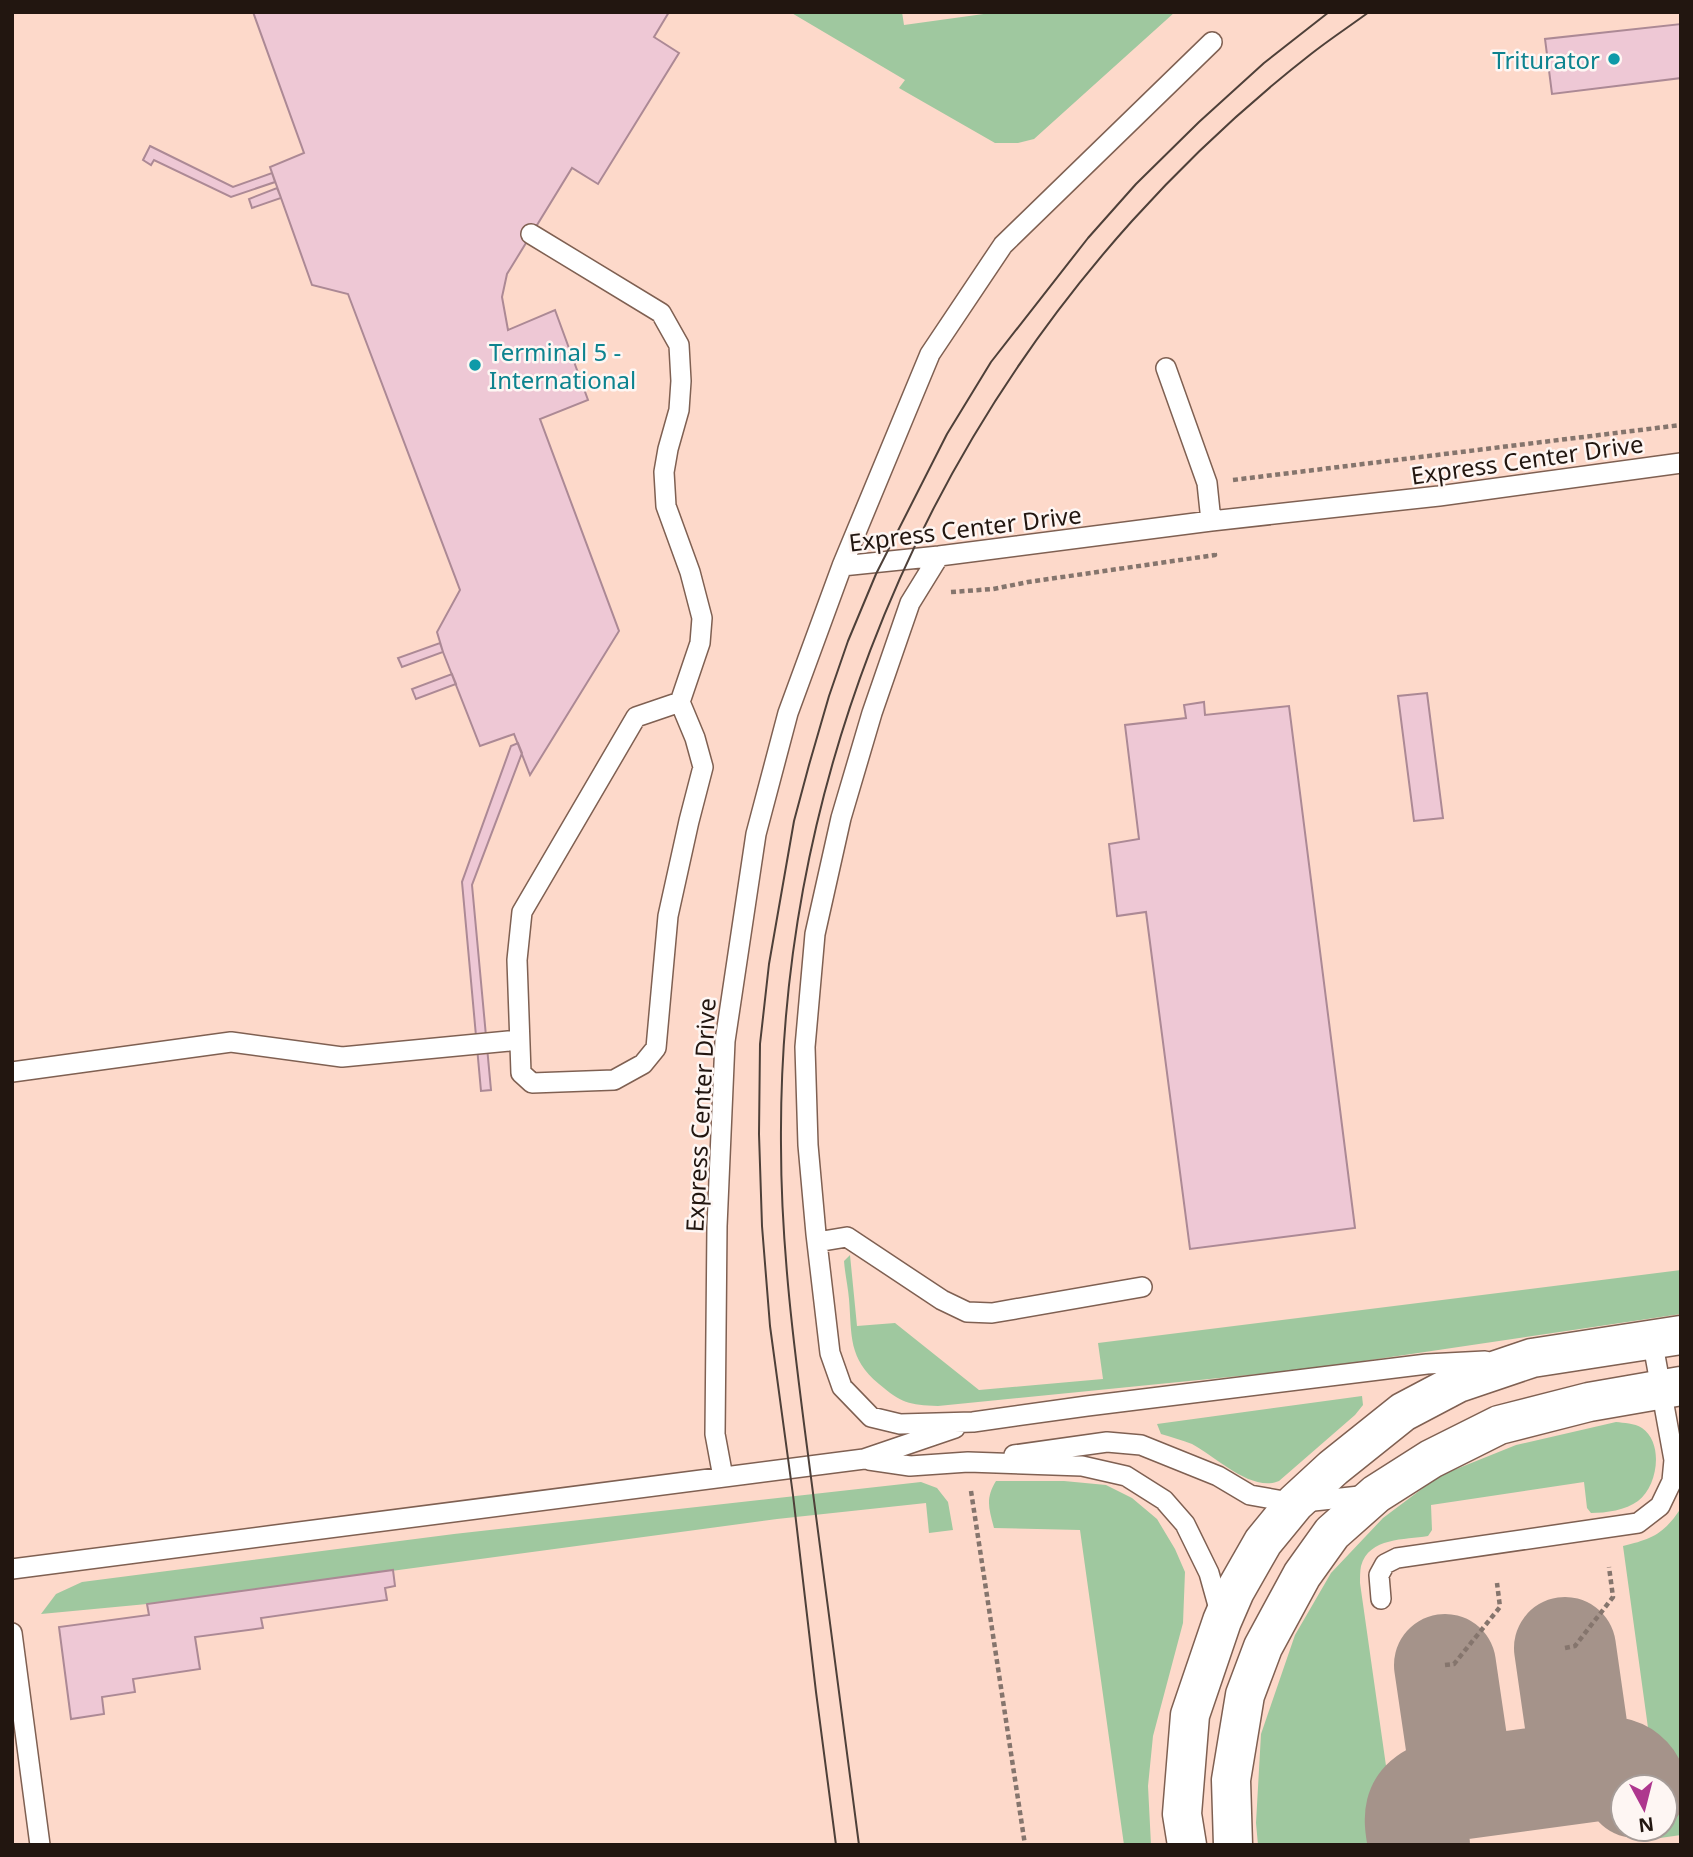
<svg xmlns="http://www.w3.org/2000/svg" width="1693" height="1857" font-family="'Noto Sans',sans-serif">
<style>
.built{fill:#fdd9ca;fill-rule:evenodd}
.green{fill:#9fc89f}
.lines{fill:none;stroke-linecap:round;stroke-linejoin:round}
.taxiway{stroke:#a5938a;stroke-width:102}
.building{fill:#eec8d5;stroke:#ac8995;stroke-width:2}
.service-casing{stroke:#7f6052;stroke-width:22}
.tertiary-casing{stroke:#7f6052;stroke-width:41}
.path{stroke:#85756d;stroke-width:4.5;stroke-dasharray:5 3.5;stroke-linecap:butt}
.service{stroke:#fff;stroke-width:19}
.tertiary{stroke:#fff;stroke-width:38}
.tram{stroke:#4e4039;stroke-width:2}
.culture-dot{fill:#0f9aa8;stroke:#fef6f3;stroke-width:2.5}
.labels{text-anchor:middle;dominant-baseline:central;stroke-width:5;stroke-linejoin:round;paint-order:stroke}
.culture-label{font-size:24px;fill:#0d838f;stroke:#fef6f3;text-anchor:end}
.street-label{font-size:24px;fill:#221610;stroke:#fef6f3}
</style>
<rect width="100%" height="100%" fill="#fce6dc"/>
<path class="built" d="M12,12h1669v1833h-1669zM1623,1787h42v42h-42z"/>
<path class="green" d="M790,12h112l2,13 94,-13h177l-141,127 -16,4h-23l-96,-55 6,-8z
M850,1255l7,71 38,-3 84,67 124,-11 -5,-36 583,-73v44l-371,55 -372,37c-29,-1 -37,-3 -59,-22 -31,-26 -27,-48 -30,-85 -1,-12 -4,-25 -5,-38z
M1362,1396l1,9 -8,10 -76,66c-27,12 -64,-25 -87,-37 -10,-4 -21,-7 -31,-10l-4,-10z
M1616,1422c8,1 18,1 26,6 22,15 16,58 -4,73 -12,9 -32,12 -47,12l-4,-5 -3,-26 -153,23 1,25 -4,6c-23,4 -59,1 -67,30 -1,5 -1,11 -1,17l34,239h4l4,23h-144l-2,-22 5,-89 34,-99 36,-62 52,-55 56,-42 77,-31z
M996,1481h68l42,4 26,13 25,21 18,30 10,23 -2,51 -30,113 -5,50 3,59h-27l-44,-315 -86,-2c-5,-19 -9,-29 2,-47z
M921,1482l16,6 11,14 5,28 -24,3 -3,-30 -149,16 -630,85 -106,10 15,-20 26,-12 372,-48z
M1681,1508v327l-21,3 -1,-9h6v-42h-12l3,-1 -33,-240c29,-7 41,-12 58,-38z"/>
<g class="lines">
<path class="taxiway" d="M1565,1648l16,112
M1445,1665l16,109
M1419,1845c-4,-25 -9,-41 17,-53l177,-24c11,2 19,8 23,19"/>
</g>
<path class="building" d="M253,12h416l-15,25 25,16 -81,131 -26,-16 -65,106 -5,23 6,33 47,-20 33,90 -48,19 79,212 -89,144 -16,-41 -34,12 -37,-94 -6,-20 23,-42 -112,-296 -36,-9 -42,-118 34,-14z
M1681,24v54l-129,16 -7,-55z
M150,146l83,41 39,-14 3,9 -44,15 -77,-37 -3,5 -8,-5z
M277,188l4,10 -29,10 -3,-9z
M440,643l3,9 -41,15 -4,-9z
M452,674l4,10 -40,15 -4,-10z
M1427,693l16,125 -29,3 -16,-125z
M1204,702l1,13 84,-9 66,522 -165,21 -44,-337 -29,4 -8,-72 30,-5 -14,-114 61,-7 -2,-13z
M518,743l4,10 -50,132 19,205 -10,1 -19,-209 49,-136z
M393,1570l2,16 -10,2 2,12 -126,18 2,10 -68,9 5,32 -67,10 2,13 -33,5 2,17 -33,5 -12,-92 90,-12 -2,-11z"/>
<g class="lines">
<defs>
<path id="service" d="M531,234l130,79 18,32 2,36 -2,29 -11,39 -4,23 2,34 24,66 12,46 -2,25 -20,59 15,36 8,29 -14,54 -21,95 -12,132 -13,16 -29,16 -82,3 -11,-10 -4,-113 5,-48 114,-195 44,-15
M1166,368l41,115 4,38
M939,556l-29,47 -38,110 -31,105 -26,116 -10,113 3,98 8,89 14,119 12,34 29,30 29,7 73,-2 114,-16 340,-42 58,-3
M842,566l88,-212 73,-109 209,-203
M12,1072l219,-30 111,15 177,-17
M817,1242l30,-5 95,63 25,12 25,1 150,-26
M1014,1455l93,-13 34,3 77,31 32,19 45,8 74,-8
M869,1460l41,6 58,-4 114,4 44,10 38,24 21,24 24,49 12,43
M723,1477l-8,-43 2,-208 8,-185 31,-207 32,-121 54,-147 97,-10 272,-35 228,-25 242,-33
M12,1569l852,-110 91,-31
M1381,1599l-2,-24 6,-11 12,-6 241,-35 22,-17 12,-25 2,-21 -22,-121
M12,1633l28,212"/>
<path id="tertiary" d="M1187,1845l-5,-31 8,-99 32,-94 13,-30 28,-49 32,-39 38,-35 70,-56 55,-29 74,-25 149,-23
M1233,1845l-2,-65 14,-85 18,-48 39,-72 30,-42 44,-39 55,-35 68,-34 90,-23 92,-16"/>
</defs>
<use href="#service" class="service-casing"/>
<use href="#tertiary" class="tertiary-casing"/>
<path class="path" d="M1233,480l448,-55
M951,592l42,-3 35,-7 187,-27 -1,-5
M971,1491l54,354
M1565,1648l10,-2 38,-49 -4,-30
M1445,1665l9,-1 46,-57 -3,-24"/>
<use href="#service" class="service"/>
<use href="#tertiary" class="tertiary"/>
<path class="tram" d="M836,1845l-20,-153 -23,-197 -23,-169 -8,-100 -3,-92 1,-90 9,-80 25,-143 15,-56 20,-69 19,-55 28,-67 71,-140 44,-72 97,-124 48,-54 63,-62 65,-59 65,-51
M859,1845c-17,-125 -33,-250 -49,-375 -14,-108 -29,-216 -29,-325 -3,-340 124,-671 351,-924 54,-60 115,-117 179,-167 19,-15 39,-28 58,-42"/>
</g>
<g class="culture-dot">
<circle cx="1614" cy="59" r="7"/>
<circle cx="475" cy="365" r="7"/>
</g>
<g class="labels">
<g class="culture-label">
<text x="1600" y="59">Triturator</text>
<text x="489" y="351" text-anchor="start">Terminal 5 -<tspan x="489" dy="28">International</tspan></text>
</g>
<g class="street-label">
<text transform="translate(1527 459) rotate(-8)">Express Center Drive</text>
<text transform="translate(965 528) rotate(-7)">Express Center Drive</text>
<text transform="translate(700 1115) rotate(-87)">Express Center Drive</text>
</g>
</g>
<rect width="1693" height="1857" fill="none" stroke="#221610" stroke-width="28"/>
<g transform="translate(1644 1808) rotate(173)"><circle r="33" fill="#fef6f3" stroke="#a69c98" stroke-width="2"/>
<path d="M0-5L12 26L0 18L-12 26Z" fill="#ae378e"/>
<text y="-10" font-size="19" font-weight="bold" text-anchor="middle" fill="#221610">N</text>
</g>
</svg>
